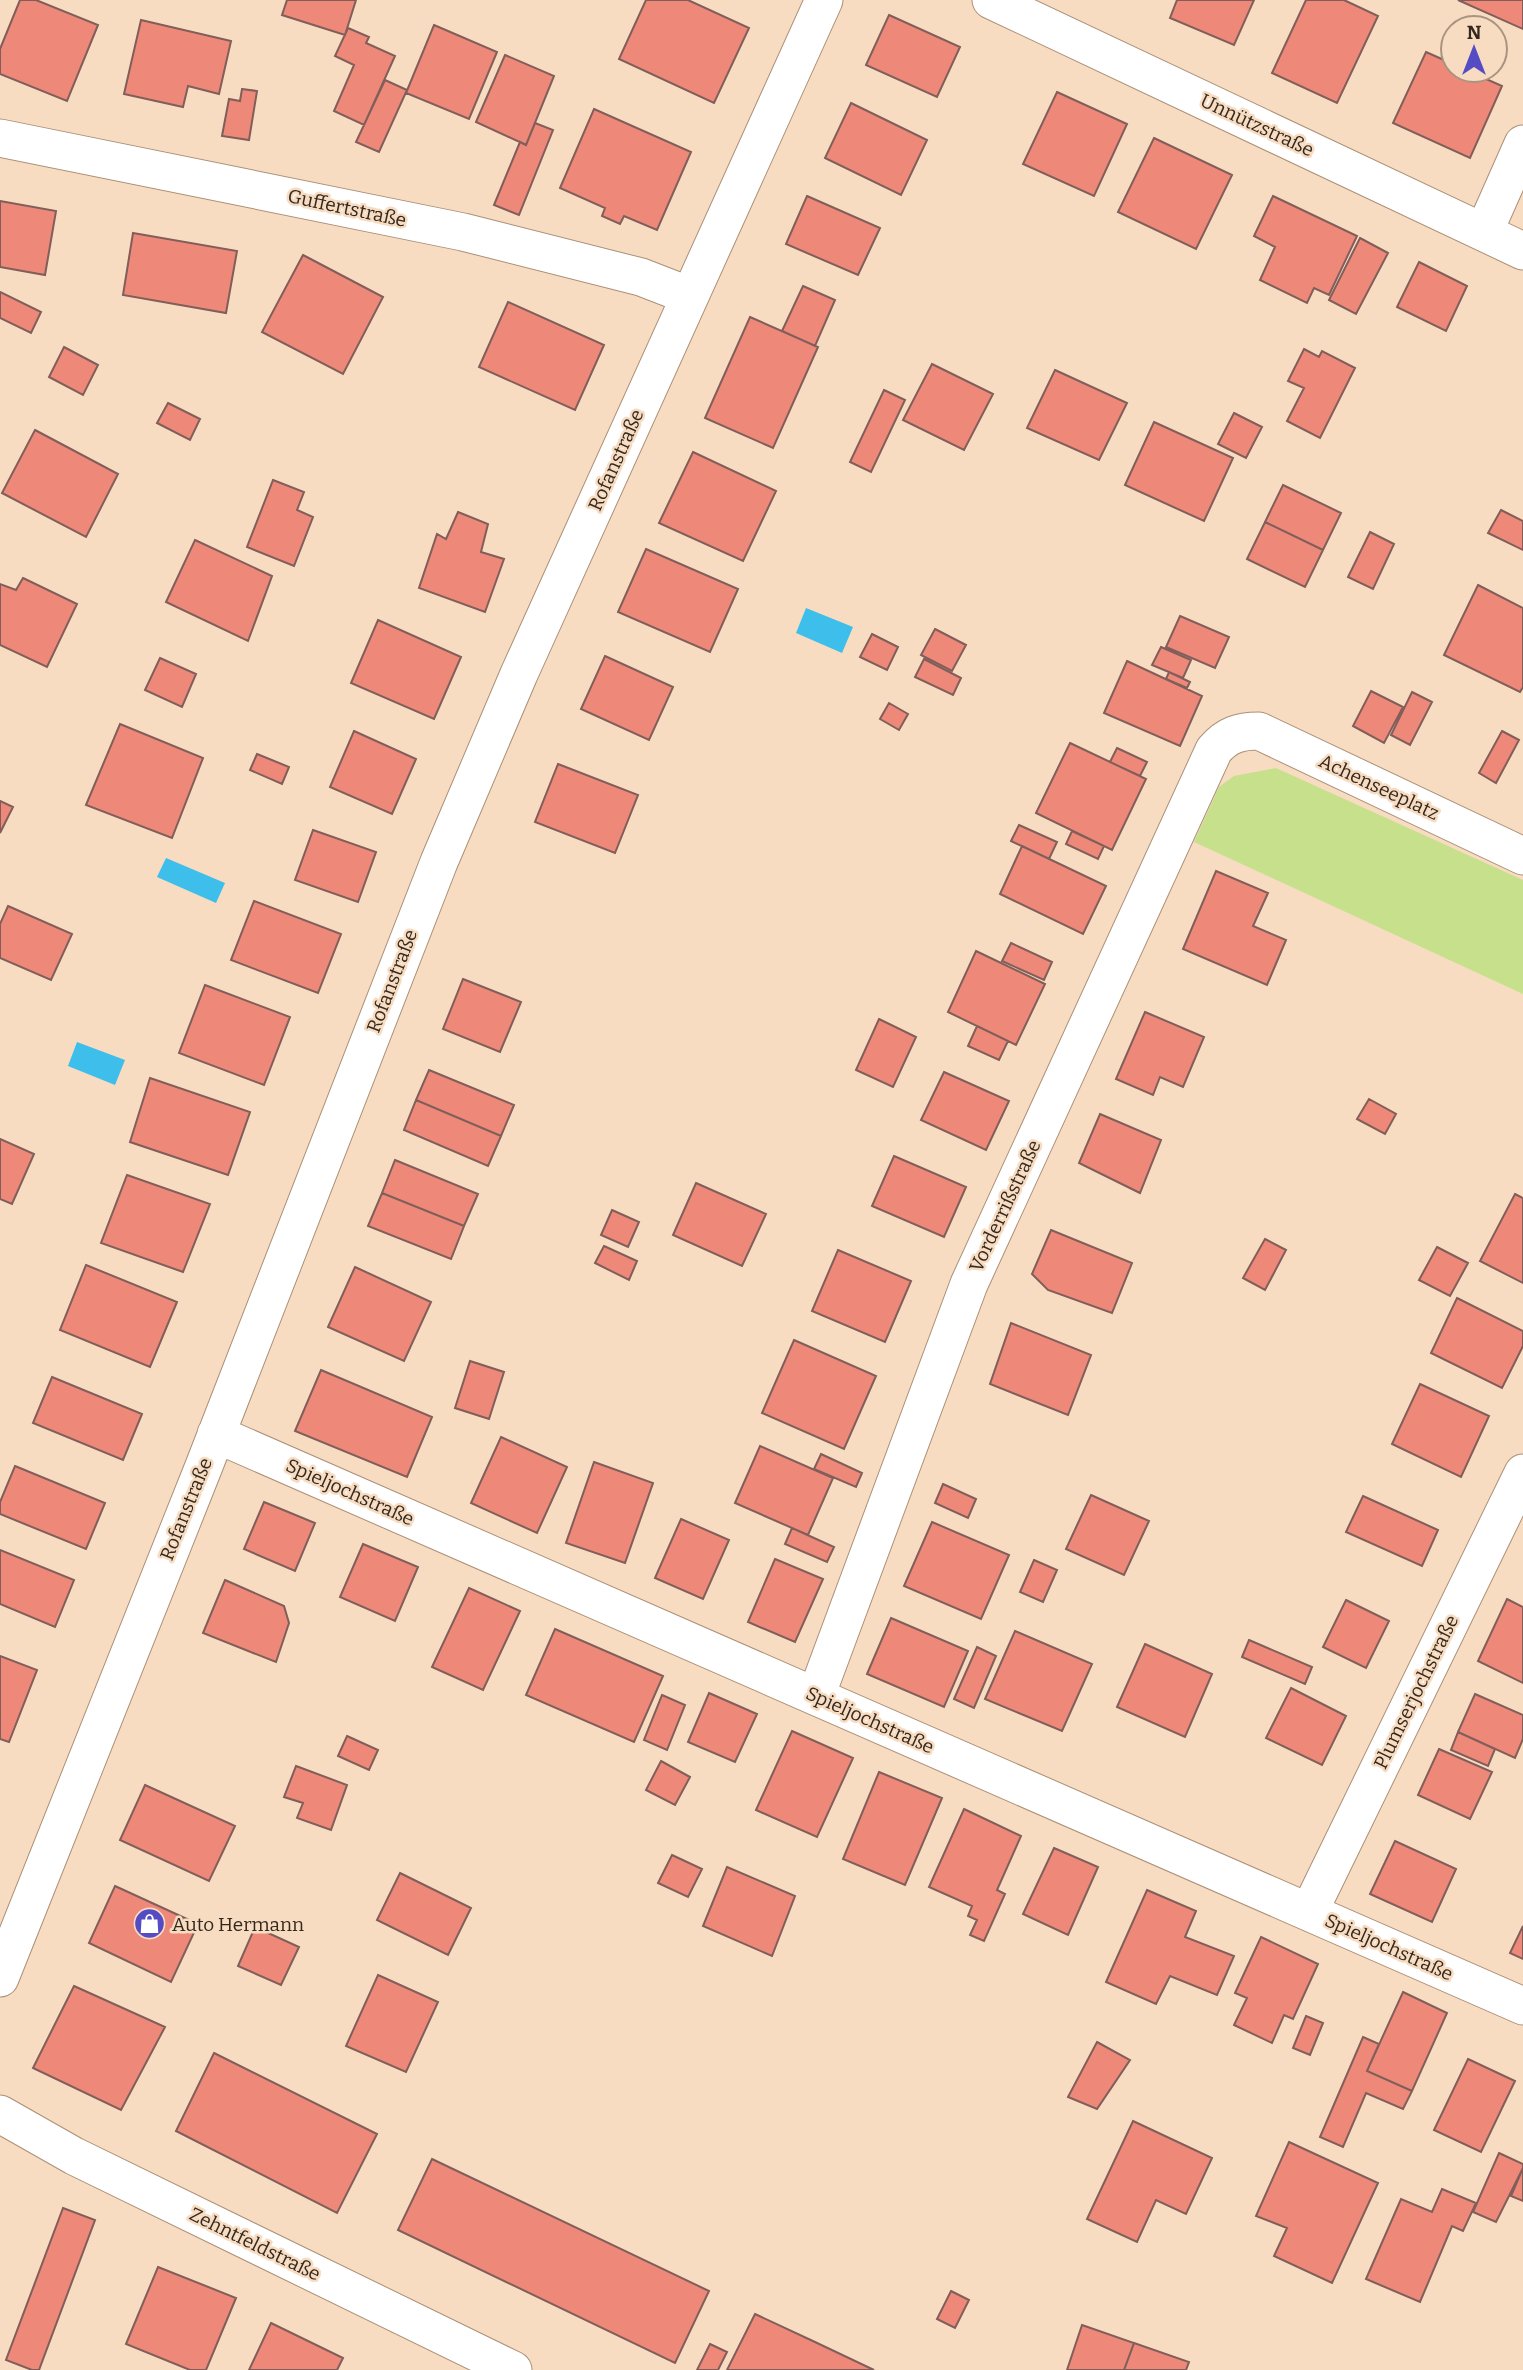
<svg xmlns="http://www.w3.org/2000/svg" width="1523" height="2370" font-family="Bitter,serif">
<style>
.green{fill:#c6e08c}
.water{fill:#3ebeeb}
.building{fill:#ee897a;stroke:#815e59;stroke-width:2}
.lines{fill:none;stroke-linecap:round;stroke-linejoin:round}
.minor-casing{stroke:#aa9077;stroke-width:39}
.minor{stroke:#fff;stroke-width:37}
.labels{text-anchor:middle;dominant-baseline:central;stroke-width:5;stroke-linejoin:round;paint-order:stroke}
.street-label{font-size:19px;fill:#32281e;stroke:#f8dcc2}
.poi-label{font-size:19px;fill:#32281e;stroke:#f8dcc2;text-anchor:start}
</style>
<rect width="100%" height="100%" fill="#f8dcc2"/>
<path class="green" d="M1276,768l247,112v114l-329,-152 25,-55 15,-11z"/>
<path class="water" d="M806,608l47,19 -11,26 -46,-20z
M166,858l59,25 -9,20 -59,-26z
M77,1042l48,18 -10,25 -47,-19z"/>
<path class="building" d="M20,0h16l62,25 -31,76 -67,-27v-25z
M287,0h69l-11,35 -63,-20z
M646,0h42l61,28 -35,75 -95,-44z
M1177,0h77l-20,45 -64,-27z
M1306,0h38l34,16 -41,87 -65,-30z
M1458,0h65v29z
M889,15l71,32 -23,50 -71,-32z
M141,20l90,21 -12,53 -31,-8 -5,21 -59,-13z
M434,25l63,27 -28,67 -63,-26z
M348,28l21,9 -3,6 29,13 -31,69 -30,-14 20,-46 -19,-9z
M1426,52l27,12v6h13l36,16 -32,72 -77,-35z
M505,55l49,21 -28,69 -50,-23z
M385,80l22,10 -28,62 -23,-10z
M242,89l15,2 -8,49 -27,-4 7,-37 11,2z
M1057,92l70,32 -33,72 -71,-32z
M851,103l76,37 -26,55 -76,-37z
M594,109l97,43 -34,78 -33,-14 -4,8 -18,-8 3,-8 -45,-20z
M535,123l18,7 -34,85 -25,-10 26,-63 6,3z
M1154,138l78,37 -36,74 -78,-37z
M807,196l73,32 -22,47 -72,-31z
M1273,196l84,40 -28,59 -15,-7 -7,15 -47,-23 15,-33 -21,-11z
M0,201l56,10 -11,64 -45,-8z
M133,233l104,18 -11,62 -103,-18z
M1360,238l28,15 -32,61 -27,-14z
M303,255l80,42 -40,77 -81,-42z
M1419,262l48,24 -21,45 -49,-24z
M803,286l32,14 -20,46 -33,-15z
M0,292l41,20 -10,21 -31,-15z
M508,302l96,43 -29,65 -96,-43z
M750,317l68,30 -45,101 -68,-30z
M64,347l34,18 -15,30 -34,-18z
M1304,349l15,8 3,-6 33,17 -35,70 -33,-17 17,-33 -16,-7z
M932,364l61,30 -29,56 -61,-30z
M1055,370l72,33 -28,57 -72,-32z
M884,390l21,10 -34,72 -21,-10z
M168,403l32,16 -10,21 -33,-17z
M1234,413l28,14 -16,31 -28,-14z
M1154,422l79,36 -29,63 -79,-36z
M35,430l83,44 -32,63 -84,-44z
M693,452l83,39 -33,70 -84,-38z
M273,480l31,12 -7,18 16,7 -19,49 -47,-19z
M1283,485l58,28 -18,37 -58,-28z
M1501,510l22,11v29l-35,-17z
M458,512l30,12 -7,28 23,7 -19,53 -66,-24 18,-54 9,5z
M1265,522l58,28 -18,37 -58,-28z
M1370,532l24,12 -21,45 -25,-12z
M195,540l77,36 -24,65 -82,-39z
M646,549l92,40 -28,63 -92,-40z
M23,578l54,26 -30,63 -47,-22v-61l16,6z
M1478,585l45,23v79l-3,5 -76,-37z
M1180,616l49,21 -14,31 -49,-21z
M378,620l83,37 -27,62 -83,-36z
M935,629l31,16 -14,26 -31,-16z
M872,634l26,13 -11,23 -27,-13z
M1161,647l30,13 -8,18 -31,-13z
M605,656l68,31 -24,53 -68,-31z
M160,658l36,16 -14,33 -37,-17z
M924,659l37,19 -8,17 -38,-18z
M1127,661l75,35 -22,50 -76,-33z
M1169,672l21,10 -3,6 -21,-9z
M1371,691l32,16 -19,36 -31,-17z
M1412,692l20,10 -22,43 -19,-10z
M889,703l19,11 -9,16 -19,-11z
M120,724l83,34 -31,80 -86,-33z
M354,731l62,28 -24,55 -62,-27z
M1502,731l17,9 -23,43 -17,-10z
M1070,743l76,36 -34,71 -76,-37z
M1117,748l30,14 -7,14 -30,-14z
M257,754l32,13 -7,17 -32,-14z
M558,764l80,31 -23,58 -80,-31z
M0,801l13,6 -13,26z
M1019,825l38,17 -8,17 -38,-18z
M313,830l63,22 -18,50 -63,-22z
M1072,831l32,15 -6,13 -32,-15z
M1022,846l84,40 -23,48 -83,-40z
M1216,871l52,22 -15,33 33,14 -19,45 -84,-36z
M254,901l87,33 -23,59 -87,-33z
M8,906l64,28 -21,46 -51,-22v-34z
M1011,943l41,19 -8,18 -42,-19z
M976,951l69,33 -29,61 -68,-33z
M463,979l58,23 -21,50 -57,-23z
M205,985l85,32 -26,68 -85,-32z
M1145,1012l59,25 -21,50 -23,-10 -7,18 -37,-16z
M879,1019l37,18 -23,50 -37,-17z
M977,1026l31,15 -9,19 -31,-14z
M429,1070l85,35 -13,31 -85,-36z
M944,1072l65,29 -23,49 -65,-30z
M150,1078l100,34 -22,63 -98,-33z
M1369,1099l27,15 -11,20 -28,-15z
M416,1100l85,36 -13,30 -84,-36z
M1100,1114l61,26 -21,53 -61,-30z
M0,1139l34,15 -22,50 -12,-5z
M894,1156l72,31 -22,50 -72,-31z
M395,1160l83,34 -14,32 -82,-33z
M127,1175l83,29 -27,68 -82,-29z
M696,1183l70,31 -24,52 -69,-31z
M382,1193l82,33 -13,33 -83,-33z
M1515,1194l8,4v85l-43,-22z
M612,1210l27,12 -11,25 -27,-12z
M1051,1230l81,33 -20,50 -64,-23 -16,-16z
M1265,1239l21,11 -21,40 -22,-12z
M604,1246l33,15 -8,19 -34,-17z
M1437,1247l31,16 -18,33 -31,-16z
M838,1250l73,31 -26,61 -73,-31z
M86,1265l91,37 -27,65 -90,-37z
M355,1267l76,35 -27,59 -76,-34z
M1457,1298l66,33v15l-21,42 -71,-35z
M1011,1323l80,32 -23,60 -78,-31z
M794,1340l82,36 -32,73 -82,-36z
M470,1361l34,11 -15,47 -34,-11z
M321,1370l111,47 -25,60 -112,-46z
M52,1377l90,37 -19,46 -90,-37z
M1420,1384l69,32 -28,61 -69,-33z
M501,1437l66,30 -30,66 -66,-30z
M760,1446l73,32 -25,57 -73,-32z
M821,1454l41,19 -6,14 -42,-18z
M594,1462l59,21 -28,80 -59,-20z
M15,1466l90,37 -19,46 -86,-35v-12z
M943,1484l33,15 -8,19 -33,-15z
M1091,1495l58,26 -25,54 -58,-26z
M1363,1496l75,34 -16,36 -76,-34z
M264,1502l51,21 -20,48 -51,-22z
M681,1519l48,21 -26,59 -48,-21z
M932,1522l77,33 -28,64 -77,-33z
M792,1528l42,19 -7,15 -42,-18z
M363,1544l55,23 -23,54 -55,-24z
M0,1550l74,30 -19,47 -55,-23z
M775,1559l48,20 -28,63 -47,-20z
M1034,1560l23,10 -14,32 -23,-10z
M225,1580l59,26 5,17 -13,39 -73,-29z
M469,1588l51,23 -37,79 -51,-23z
M1507,1599l16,8v76l-45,-22z
M1346,1600l43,21 -23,47 -43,-21z
M891,1618l77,33 -24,56 -77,-33z
M555,1629l108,47 -29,66 -108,-47z
M1015,1631l77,33 -30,67 -77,-32z
M1249,1640l63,27 -7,17 -63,-27z
M1145,1644l67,30 -27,63 -68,-30z
M977,1647l19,9 -22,52 -20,-9z
M0,1656l37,14 -28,72 -9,-3z
M1291,1688l55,28 -24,49 -56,-27z
M709,1693l48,21 -22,48 -47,-20z
M1475,1694l48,21v24l-8,19 -57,-26z
M662,1695l23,10 -18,45 -23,-10z
M792,1731l61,27 -36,79 -61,-27z
M1458,1732l37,17 -7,17 -37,-16z
M347,1736l31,14 -9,20 -31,-14z
M1439,1749l53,23 -22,47 -52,-24z
M661,1761l29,16 -15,28 -29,-15z
M296,1766l51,19 -16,45 -34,-12 6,-15 -19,-6z
M879,1772l63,26 -37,87 -62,-26z
M145,1785l90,41 -26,55 -89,-41z
M964,1809l57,27 -24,54 8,4 -21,47 -14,-6 7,-15 -9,-4 4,-10 -43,-19z
M1395,1841l61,28 -24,53 -62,-28z
M1054,1848l44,19 -30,68 -45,-21z
M672,1855l30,14 -14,28 -30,-14z
M727,1867l68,29 -23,60 -69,-30z
M400,1873l71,35 -23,47 -71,-35z
M115,1886l83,38 -27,58 -82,-39z
M1147,1890l49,21 -11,26 49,19 -17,39 -47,-19 -14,28 -50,-22z
M1523,1926v33l-13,-6z
M255,1927l44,20 -18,38 -43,-19z
M1261,1937l57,27 -25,55 -9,-4 -12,28 -38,-18 13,-27 -12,-5z
M378,1975l60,27 -32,70 -60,-26z
M74,1986l91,41 -44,83 -88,-42z
M1403,1992l44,21 -35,78 -45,-20z
M1306,2016l17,7 -13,32 -17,-7z
M1363,2037l16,7 -12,27 45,20 -9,18 -37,-16 -23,54 -23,-10z
M1097,2042l33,18 -33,49 -29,-12z
M214,2053l163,81 -40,79 -161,-82z
M1468,2059l47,22 -34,71 -47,-22z
M1133,2121l79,37 -26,56 -30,-14 -19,42 -50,-23z
M1289,2142l89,41 -46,100 -58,-27 13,-28 -31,-12z
M1499,2153l24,11v4l-27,54 -23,-10z
M432,2159l277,132 -34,72 -277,-133z
M1523,2168v33l-12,-5z
M1442,2189l34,14 -13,28 -11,-5 -32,76 -54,-23 35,-80 31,13z
M63,2208l32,12 -56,150h-7l-26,-10z
M158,2267l78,31 -30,72h-16l-64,-26z
M951,2291l18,9 -14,28 -18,-9z
M755,2314l60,28 59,28h-147z
M271,2323l72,35 -6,12h-88z
M1082,2325l52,18 -10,27h-57z
M1134,2343l55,19 -3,8h-62z
M710,2344l17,8 -9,18h-21z"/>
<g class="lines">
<defs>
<path id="minor" d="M991,0l532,251
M0,138l463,94 178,45 49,19
M1484,232l39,-88
M216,1434l1307,572
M816,1696l153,-412 245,-534c13,-15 25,-19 45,-19l264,125
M1309,1912l214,-439
M0,1978l204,-512 235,-604 80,-188 305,-674
M0,2114l74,42 439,214"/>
</defs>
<use href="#minor" class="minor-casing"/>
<use href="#minor" class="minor"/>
</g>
<defs>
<symbol id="shop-disc" viewBox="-11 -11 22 22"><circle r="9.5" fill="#554cc4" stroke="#f8dcc2"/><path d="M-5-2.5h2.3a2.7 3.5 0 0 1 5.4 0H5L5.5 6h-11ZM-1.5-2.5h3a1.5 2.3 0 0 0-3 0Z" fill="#fff"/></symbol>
</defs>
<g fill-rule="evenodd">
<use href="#shop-disc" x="132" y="1906" width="35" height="35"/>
</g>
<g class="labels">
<g class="street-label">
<text transform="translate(1257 125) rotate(25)">Unnützstraße</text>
<text transform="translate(347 208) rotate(12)">Guffertstraße</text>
<text transform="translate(616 460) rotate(-66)">Rofanstraße</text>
<text transform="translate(1379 787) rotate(25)">Achenseeplatz</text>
<text transform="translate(392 981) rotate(-69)">Rofanstraße</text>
<text transform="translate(1005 1206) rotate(-65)">Vorderrißstraße</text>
<text transform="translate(350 1492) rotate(24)">Spieljochstraße</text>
<text transform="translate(186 1509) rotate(-68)">Rofanstraße</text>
<text transform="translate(1416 1692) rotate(-64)">Plumserjochstraße</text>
<text transform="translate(870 1720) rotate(24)">Spieljochstraße</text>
<text transform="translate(1389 1947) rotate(24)">Spieljochstraße</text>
<text transform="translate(255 2244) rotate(26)">Zehntfeldstraße</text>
</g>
<g class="poi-label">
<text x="172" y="1924">Auto Hermann</text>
</g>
</g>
<g transform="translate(1474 49)"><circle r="33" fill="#f8dcc2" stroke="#a99480" stroke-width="2"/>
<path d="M0-5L12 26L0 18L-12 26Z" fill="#554cc4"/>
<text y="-10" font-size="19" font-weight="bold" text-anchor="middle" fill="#32281e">N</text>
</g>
</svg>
